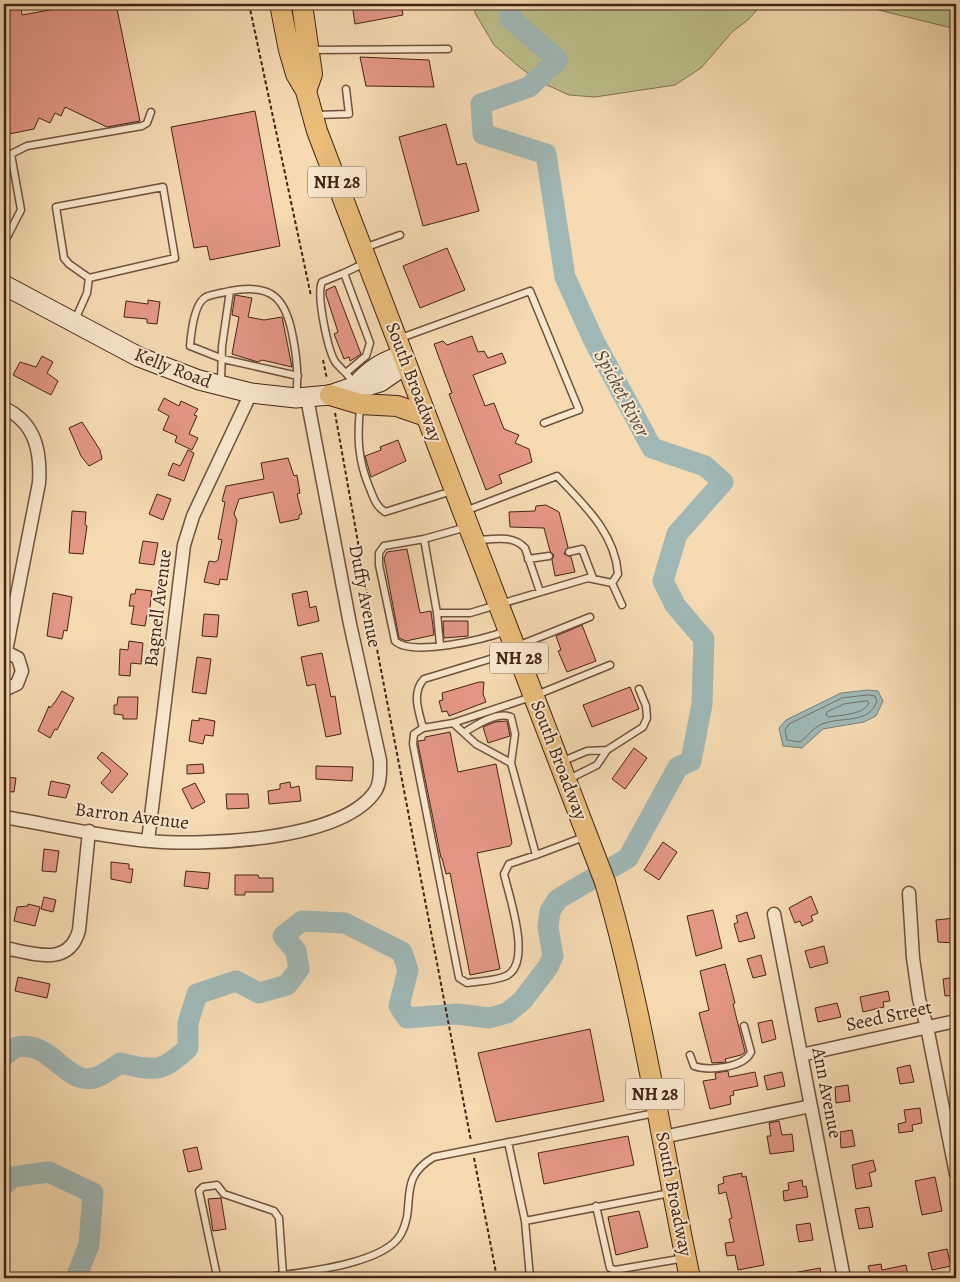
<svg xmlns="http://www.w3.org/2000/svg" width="960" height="1282" font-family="Alegreya,serif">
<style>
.green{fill:#bcc08c;stroke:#807250}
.water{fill:#9fb8b6;stroke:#7a7d76}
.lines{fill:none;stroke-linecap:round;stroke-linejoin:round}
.shore{stroke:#716e66;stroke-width:1}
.river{stroke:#9fb8b6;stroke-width:21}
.building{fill:#e59786;stroke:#432415}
.lane-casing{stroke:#70523c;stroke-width:9}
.street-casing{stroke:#70523c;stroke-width:15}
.secondary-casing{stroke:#432415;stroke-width:21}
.primary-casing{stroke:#432415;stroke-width:22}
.path{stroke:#432415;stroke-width:2;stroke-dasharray:4 2.5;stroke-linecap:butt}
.lane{stroke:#f8e7cd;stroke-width:6}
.street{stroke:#f8e7cd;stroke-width:12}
.secondary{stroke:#f8e7cd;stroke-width:19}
.primary{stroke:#eabd79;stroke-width:20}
.labels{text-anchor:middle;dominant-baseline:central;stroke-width:4;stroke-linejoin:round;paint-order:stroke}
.shield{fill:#f8e7cd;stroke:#795e4c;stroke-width:1}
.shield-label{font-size:18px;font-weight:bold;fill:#432415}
.street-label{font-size:19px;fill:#432415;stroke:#f8e7cd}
.water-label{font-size:20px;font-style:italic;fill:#5a493d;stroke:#f8e7cd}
</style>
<rect width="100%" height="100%" fill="#f5dab2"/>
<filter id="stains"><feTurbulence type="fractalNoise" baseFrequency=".004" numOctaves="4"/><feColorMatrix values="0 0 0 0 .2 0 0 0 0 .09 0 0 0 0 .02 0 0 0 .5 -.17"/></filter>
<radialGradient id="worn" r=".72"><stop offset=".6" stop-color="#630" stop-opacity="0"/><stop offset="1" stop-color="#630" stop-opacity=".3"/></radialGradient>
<path class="green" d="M475,4h287l-14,16 -15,11 -32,37 -26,17 -80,12 -26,-2 -31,-14 -21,-16 -23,-20 -19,-32z
M854,4h102v25z"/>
<path class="water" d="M868,690l10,1 5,10 -7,15 -12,6 -41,7 -21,19 -19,-2 -4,-18 7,-8 55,-27z"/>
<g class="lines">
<path class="shore" d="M868,695l7,1 2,5c-8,24 -36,15 -55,23 -8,3 -15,13 -22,18l-13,-2 -2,-10 4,-6 53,-26z
M867,701l2,2c-5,12 -29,12 -40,14l-3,-2 1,-3 17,-8z"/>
<path class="river" d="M4,1056c3,-2 9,-8 13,-9 34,-8 51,42 80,30 8,-3 16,-9 23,-14 36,8 41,10 68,-15v-25l9,-29 39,-13 23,12 28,-8 12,-16 -3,-18 -13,-15 19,-15 43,2 57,29 6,18 -9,36 8,12 50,-4 32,4 18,-5 15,-12 26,-34 5,-11 -5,-29 2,-16 8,-12 70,-41 50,-91 13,-6 11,-57 2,-65 -29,-34 -12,-24 14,-47 46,-52 -18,-16 -53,-18 -58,-107 -29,-64 -19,-123 -63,-20 -2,-30 48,-17 29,-27 -48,-42 2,-14
M4,1185l8,-8 37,-5 44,21 -4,52 -13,33"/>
</g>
<path class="building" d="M4,4h10l7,4 1,7 60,-11h34l24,117 -33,6 -42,-20 -4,9 -6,-3 -5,10 -11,-5 -5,11 -30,6z
M352,4h49l2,11 -48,9z
M360,57l69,3 5,27 -68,-1z
M255,111l25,135 -70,14 -3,-14 -13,2 -23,-121z
M446,124l11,41 9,-2 13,48 -56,15 -24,-89z
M447,248l18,42 -45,18 -17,-42z
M335,286l26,68 -11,7 -1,-4 -5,2 -10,-25 4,-2 -12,-37v-5z
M235,295l17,3 -4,19 16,3 18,-3 10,50 -30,-7 -4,2 -26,-8 7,-37 -7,-2z
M148,300l12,2 -3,22 -10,-1v-4l-23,-2 2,-16 22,3z
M472,336l6,16 6,-1 4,7 14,-5 4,10 -33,12 12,31 9,-3 10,26 15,6 -4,8 14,6 3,13 -33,13 3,8 -16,7 -37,-96 3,-1 -18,-49 9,-3 4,4z
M42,356l11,6 -6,11 11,8 -7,14 -38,-20 7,-13 16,5z
M164,398l15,8 2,-5 17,8 -4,6 3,1 -8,18 9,4 -6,12 -17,-8 2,-6 -14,-6 6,-14 -11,-6z
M82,422l18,28 2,9 -13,7 -8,-10 -12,-28z
M398,440l8,21 -35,16 -6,-21 16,-6 -1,-3z
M188,450l6,3 -10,28 -16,-6 5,-12 7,3z
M288,458l6,18 3,-1 3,18 -3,1 5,20 -3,1v4l-19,4 -7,-31 -34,7 -5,15 3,6 -10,60 -7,-1 -1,6 -15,-3 5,-21 6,1 3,-2 4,-20 -4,-1 7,-37 -3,-1 4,-15 38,-7 -3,-16z
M157,494l14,5 -8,21 -14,-6z
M546,505l13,7 9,35 -4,7 7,3 4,15 -20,4 -3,-16 2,-5 -4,-4 -6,-23 -34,-1 -1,-15 26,-1 1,-5z
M72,511l14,1 -1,13 2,1 -4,28 -14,-1z
M143,541l15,2 -4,22 -15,-2z
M407,549l13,64 11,-2 3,24 -28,6 -7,-3 -15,-80 3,-6z
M136,589l16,2 -3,24h-2l-2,11 -14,-2 3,-18h-5l2,-12h4z
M307,591l3,17 6,-2 3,15 -21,5 -6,-32z
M53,593l19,4 -5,34 -3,-1 -2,9 -15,-3z
M204,614l15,1 -2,22 -15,-1z
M443,621h25v15l-24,2z
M582,625l14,36 -29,11 -9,-21 3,-1 -5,-14z
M129,641l14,2 -2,21 -10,-1 -1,13 -11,-1 1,-26 8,1z
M322,653l9,44 4,-1 6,38 -15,3 -11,-53 -8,2 -6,-29z
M197,657l14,2 -5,35 -14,-2z
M479,682h5l-1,12 3,8 -37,14 -2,-5 -5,1 -3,-11 4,-1 -1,-7z
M630,687l9,22 -47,18 -9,-22z
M62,691l12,7 -17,32 -2,-1 -5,9 -12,-7 11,-25 1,2 5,-6z
M118,697h20l-1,22h-14v-4l-9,-1v-9h3z
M199,718l16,3 -2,15 -8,-1 -2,9 -14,-3 3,-21 7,1z
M507,721l3,15 -22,7 -5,-16 12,-5z
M450,732l8,40 38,-8 16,79 -2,3 -33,7 23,116 -30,6 -20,-102 -4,1 -4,-16h-1l-23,-114v-3l7,-1v-3z
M634,748l13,10 -22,31 -13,-10z
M102,752l26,22 -16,19 -11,-10 10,-12 -14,-13z
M203,764l1,9 -17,1v-9z
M316,766l37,1 -1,14 -36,-2z
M4,777l12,1 -2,14 -10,-1z
M51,781l19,4 -4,13 -18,-3z
M290,782l1,6 8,-2 2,15 -32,3 -1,-13 12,-2v-5z
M195,783l10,19 -13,7 -10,-20z
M226,794h22l1,14 -22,1z
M663,842l14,10 -18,28 -15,-10z
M44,849l15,2 -3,21 -14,-1z
M111,862l18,2v5h4l-2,14 -20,-4z
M186,871l24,2 -2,16 -24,-3z
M235,875h23l1,3h14v14h-28v3h-10z
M811,896l7,17 -7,3 2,5 -11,5 -2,-5 -5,2 -6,-15z
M44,897l12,3 -3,12 -12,-3z
M28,904l12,3 -5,19 -21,-5 3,-14 11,-1z
M713,910l9,38 -26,8 -9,-40z
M747,912l8,26 -16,4 -5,-18 4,-2 -2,-6z
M955,918l1,25 -18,-1 -2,-22z
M824,946l4,17 -18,5 -5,-17z
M761,955l5,20 -13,3 -6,-19z
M725,964l10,39 -2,1 12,48 -4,3 -16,4 1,3 -14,1 -13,-50 10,-3 -9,-39z
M18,977l32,7 -3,14 -32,-7z
M956,977v18l-11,1 -2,-17z
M888,991l2,10 -7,1 1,5 -21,5 -3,-15z
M837,1003l4,14 -23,5 -3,-14z
M772,1020l4,19 -14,4 -4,-20z
M590,1029l14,72 -108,21 -18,-69z
M910,1065l4,17 -14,2 -3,-16z
M728,1071l1,6 26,-5 3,14 -25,5 1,4 -4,1 1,8 -21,5 -7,-28 13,-2 -1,-6z
M782,1072l3,14 -18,4 -3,-14z
M848,1085l2,16 -14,2 -1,-16z
M920,1108l2,15 -10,2 1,6 -14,2 -1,-9 8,-2 -2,-12z
M779,1121l3,14 10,-1 2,17 -24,3 -3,-18h4l-2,-13z
M852,1130l3,16 -14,2 -1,-16z
M628,1136l6,29 -90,19 -6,-31z
M197,1147l5,22 -14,3 -5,-22z
M873,1160l3,11 -7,2 3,13 -16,3 -4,-24z
M742,1173v4l4,-1 18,89 -26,5 -3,-15 -8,1 -2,-13 9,-1 -5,-23 3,-1 -6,-26 -7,2 -1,-9 6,-2 -1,-6z
M935,1177l7,34 -20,4 -7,-34z
M802,1180l1,7 3,-1 2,11 -24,4 -1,-10 6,-1 -1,-7z
M221,1198l5,31 -13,2 -5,-32z
M869,1207l4,20 -14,2 -4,-20z
M639,1211l9,36 -32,8 -8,-38z
M810,1223l3,17 -14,2 -3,-17z
M947,1249l4,17 -19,4 -4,-17z
M881,1264l1,6 24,-5 2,10 -17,3h-27v-4l6,-1 -2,-7z
M820,1268l2,10h-28l-1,-5z"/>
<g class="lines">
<defs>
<path id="lane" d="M312,50l136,-1
M316,115l33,-1 -3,-25
M11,154l16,-8 115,-20 5,-3 4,-11
M4,156l7,-2 10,56 -15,29 -2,-2
M364,248l36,-13
M344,273l21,-10
M230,291c-8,2 -17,3 -24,6 -12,6 -15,37 -16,49l33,13 75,17
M75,320l12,-27 2,-15 86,-20 -12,-71 -107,20 8,51 5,6 20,14
M398,339l132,-48 49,119 -35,13
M347,372l19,-16 4,-13 -26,-70 -22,9c-6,13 6,70 14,81 6,7 13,12 18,20
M221,382l1,-36 8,-55c42,-8 56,7 63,47 4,20 6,37 3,58
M360,408c-3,30 -2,53 10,81 4,10 6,17 15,23l67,-21
M465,511l92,-35c27,29 58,57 61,98l-6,9 10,22
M467,527l-43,12 13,74h33l118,-35 24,5
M424,539l-40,7 -5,7v12l16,76c17,16 90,-2 111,-10
M478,540c16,-1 35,-5 47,8l15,44
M569,552l13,-3 11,29
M528,559l21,-3
M437,613l3,32
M453,723l81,-27 76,-31
M423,728l-9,6 -1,10 46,234 8,5c12,-2 28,-2 39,-7 27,-12 3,-80 -2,-102l5,-10 27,-9
M465,732c11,-7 33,-21 46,-15l4,17 -4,29
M561,762l26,-11 20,-1
M567,780l30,-15 10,-15 36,-23 4,-9 -1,-12 -7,-17
M584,837l-48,18 -25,-92 -35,-19 -23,-21 -30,5c-4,-16 -12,-35 1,-49l66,-20 25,-12 75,-30
M690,1055l4,11c14,5 50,2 57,-14l-7,-26
M508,1142l17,79 145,-28
M596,1206l14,62 5,2 70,-12
M525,1221l5,57
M220,1278l-3,-2 -18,-85 4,-4 14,-2 7,9 50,17 5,7 4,57
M261,1278c33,-5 123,-12 140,-44 16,-29 -5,-55 33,-77l221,-44"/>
<path id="street" d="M4,408c32,15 37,44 35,75l-33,168
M4,651l14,7 4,13 -5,13 -13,6
M4,817c48,8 97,20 146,24 54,5 194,0 226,-51 5,-9 4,-20 4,-30l-30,-136 -43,-226
M148,841l36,-296 9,-29 58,-123
M909,893l4,65 6,41 8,28 29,147
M774,914l70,364
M4,948c29,5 65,20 75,-18l10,-99
M801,1055l155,-34
M663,1137l148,-31"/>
<path id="secondary" d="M4,285l135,72 60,23 52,13 45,5 34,-3 26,-9h11l13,-4 26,-18
M356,386c13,-16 27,-26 47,-30"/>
<path id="primary" d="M280,4l9,46 7,24 10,17 11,40 288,751c38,130 57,264 85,396
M302,4l10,70 -6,17
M330,395l30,9 37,2 29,10"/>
</defs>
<use href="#lane" class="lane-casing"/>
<use href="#street" class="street-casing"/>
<use href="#secondary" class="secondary-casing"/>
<use href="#primary" class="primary-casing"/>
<path class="path" d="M249,4l62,292
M323,360l4,19
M335,413l42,236 94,492
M474,1158l23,120"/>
<use href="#lane" class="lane"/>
<use href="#street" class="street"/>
<use href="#secondary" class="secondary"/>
<use href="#primary" class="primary"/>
</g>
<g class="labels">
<g class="shield">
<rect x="308" y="166.5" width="58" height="31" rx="4"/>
<rect x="490" y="642.5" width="58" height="31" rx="4"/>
<rect x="626" y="1078.5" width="58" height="31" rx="4"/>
</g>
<g class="shield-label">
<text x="337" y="182">NH 28</text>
<text x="519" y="658">NH 28</text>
<text x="655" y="1094">NH 28</text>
</g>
<g class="street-label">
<text transform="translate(173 368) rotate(21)">Kelly Road</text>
<text transform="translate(414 382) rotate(69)">South Broadway</text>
<text transform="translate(365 596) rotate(79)">Duffy Avenue</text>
<text transform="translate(158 608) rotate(-83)">Bagnell Avenue</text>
<text transform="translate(559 760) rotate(69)">South Broadway</text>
<text transform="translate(132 816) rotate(7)">Barron Avenue</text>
<text transform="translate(889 1016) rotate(-12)">Seed Street</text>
<text transform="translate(827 1093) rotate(79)">Ann Avenue</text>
<text transform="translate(674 1194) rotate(79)">South Broadway</text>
</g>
<g class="water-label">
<text transform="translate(622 393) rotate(62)">Spicket River</text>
</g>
</g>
<rect width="960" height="1282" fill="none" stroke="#f5dab2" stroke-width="20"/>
<rect x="5" y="5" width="950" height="1272" fill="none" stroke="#432415" stroke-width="2.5"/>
<rect x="10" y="10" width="940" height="1262" fill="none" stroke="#432415"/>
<rect width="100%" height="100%" filter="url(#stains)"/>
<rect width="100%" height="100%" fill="url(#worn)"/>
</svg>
